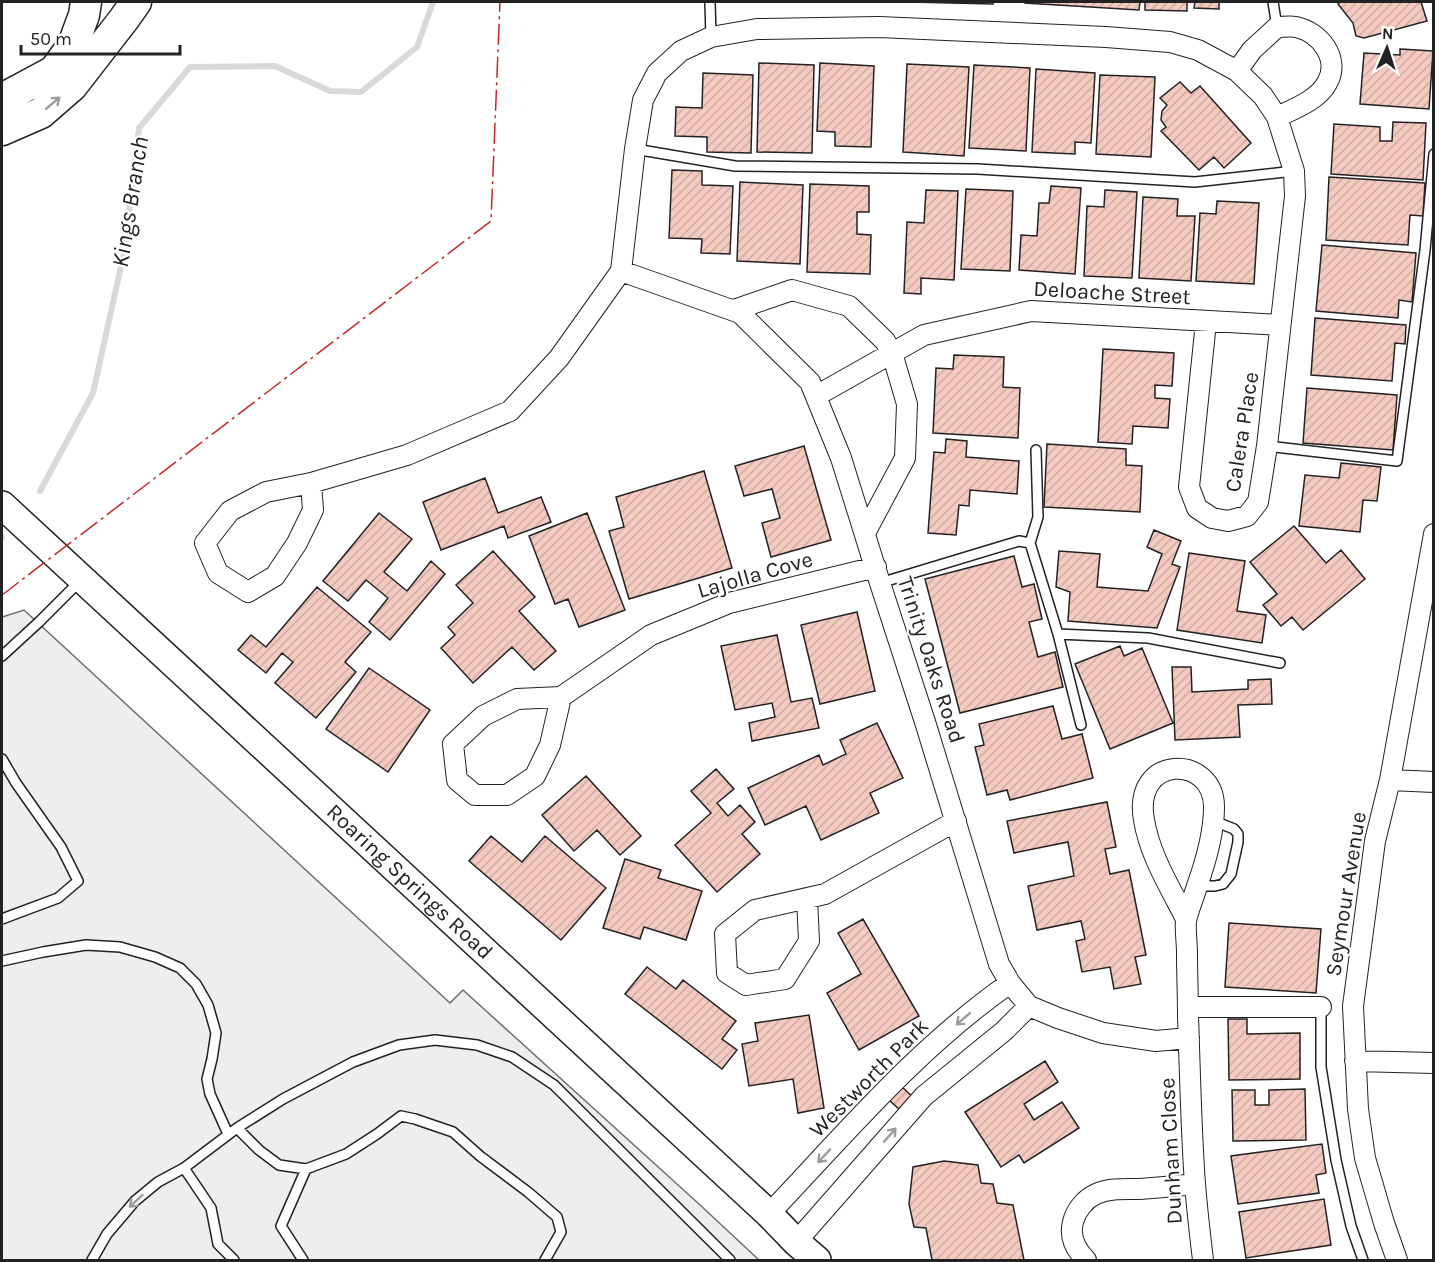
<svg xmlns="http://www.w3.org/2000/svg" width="1435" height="1262" font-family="Karla,sans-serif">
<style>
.green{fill:#eee;stroke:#6f6f6f;stroke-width:1.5}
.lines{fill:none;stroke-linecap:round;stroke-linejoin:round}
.stream{stroke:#d9d9d9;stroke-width:6}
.building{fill:url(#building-hatch);stroke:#222;stroke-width:1.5}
.lane-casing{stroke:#222;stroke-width:12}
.street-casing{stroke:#222;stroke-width:22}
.secondary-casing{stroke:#222;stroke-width:30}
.primary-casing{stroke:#222;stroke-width:33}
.lane{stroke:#fff;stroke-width:9}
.street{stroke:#fff;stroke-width:20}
.secondary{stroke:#fff;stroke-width:27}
.primary{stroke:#fff;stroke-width:30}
.power{stroke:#c62828;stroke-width:1.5;stroke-dasharray:21 4.5 3 4.5;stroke-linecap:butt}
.oneway{stroke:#9c9c9c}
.labels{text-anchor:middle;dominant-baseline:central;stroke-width:4.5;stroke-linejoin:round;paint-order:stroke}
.street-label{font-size:22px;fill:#222;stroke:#fff}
.water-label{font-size:24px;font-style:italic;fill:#222;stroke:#fff}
</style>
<defs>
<pattern id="building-hatch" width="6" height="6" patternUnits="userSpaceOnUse" patternTransform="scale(1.5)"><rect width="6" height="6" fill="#f3c9c0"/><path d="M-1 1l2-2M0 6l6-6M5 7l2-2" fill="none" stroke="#d0aca5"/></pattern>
</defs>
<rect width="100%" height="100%" fill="#fff"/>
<path class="green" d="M24,610l426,393 13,-13 236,214 60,56h-757v-643z"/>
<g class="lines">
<path class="stream" d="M40,491l53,-98 32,-145 14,-120 51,-61 85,-1 55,25 31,1 56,-45 16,-45
M2,538v-1"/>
</g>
<path class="building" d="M909,2h84v2z
M1025,2h115l-1,8 -114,-7z
M1145,2h42v9l-42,-1z
M1195,2h24v7l-25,-1z
M1340,2h81l6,19 -63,17 -8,-2 -3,-13 -15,-19z
M1400,49l33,2 -4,58 -69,-5 4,-51 36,2z
M759,63l55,2 -2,88 -55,-1z
M820,63l54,3 -3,81 -36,-1v-14l-18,-1z
M907,64l62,3 -5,89 -61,-4z
M974,65l56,3 -4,83 -57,-3z
M1036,69l59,4 -4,70 -16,-1v12l-43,-2z
M703,73l50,2 -2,78 -44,-1v-15l-32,-1 1,-29 26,1z
M1100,75l55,2 -4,80 -55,-3z
M1180,82l11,11 9,-7 51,57 -27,25 -10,-11 -15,13 -38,-39 5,-4 -5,-7 1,-9 5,-6 -7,-7z
M1393,122l33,1 -3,57 -92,-6 3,-50 46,3v14h12z
M672,170l30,1v14l31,1 -3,68 -29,-1 1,-14 -33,-1z
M1329,177l96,6 -2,33 -13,-1 -2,30 -82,-5z
M740,182l63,3 -3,79 -63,-3z
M810,184l59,2v26h-12v22l14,1 -1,39 -63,-2z
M1051,186l30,2 -6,86 -56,-4 2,-35 16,1 2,-33h10z
M966,189l47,2 -3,80 -49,-2z
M926,190l32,1 -4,89 -33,-2v16l-17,-1 3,-71 17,1z
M1105,190l32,2 -5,86 -48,-2 3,-70 17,1z
M1143,197l35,2 -1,17h18l-4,65 -52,-3z
M1217,201l42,2 -5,81 -58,-3 4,-68 16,1z
M1322,245l94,8 -4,49 -13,-2 -1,18 -82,-7z
M1315,318l91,7 -1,19 -10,-1 -3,38 -81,-6z
M1103,349l71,4 -2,33 -17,-1v13l15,1 -2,29 -35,-2 -1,18 -34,-2z
M954,355l50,2 -1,30 17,1 -2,50 -85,-5 3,-65 17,1z
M1307,388l90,7 -4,55 -90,-7z
M946,439l21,2 -1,16 53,4 -2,33 -47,-4 -1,16 -10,-1 -3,30 -28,-2 6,-81 11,1z
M1047,444l79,5v16l16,1 -2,46 -96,-5z
M804,446l27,94 -60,17 -9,-34 18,-5 -8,-29 -28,7 -9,-30z
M1341,463l40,4 -4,34 -14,-1 -3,32 -61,-6 6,-51 34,3z
M704,471l28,97 -103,31 -20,-68 15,-4 -8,-30z
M485,478l13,35 43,-16 10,25 -43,16 -4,-12 -63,24 -18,-48z
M379,513l33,26 -28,33 23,19 24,-30 14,13 -55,66 -21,-18 19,-24 -22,-18 -18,21 -25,-20z
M587,513l38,97 -46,17 -11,-28 -13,5 -26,-68z
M1294,526l32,37 15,-13 24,29 -62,51 -11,-13 -11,9 -18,-21 14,-11 -27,-32z
M1154,530l27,11 -9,23 8,3 -23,61 -89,-7 2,-29 -14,-5 3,-36 41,3 -3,33 51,4 14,-37 -15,-7z
M493,551l42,46 -16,14 37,40 -22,19 -22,-23 -39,36 -32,-35 14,-13 -7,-8 25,-24 -17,-18z
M1189,553l56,8 -8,50 29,4 -4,28 -85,-13z
M1014,556l8,31 12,-3 8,35 -13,3 9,35 17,-5 8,35 -103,26 -35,-134z
M317,587l54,45 -26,30 11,10 -40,46 -41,-35 18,-21 -11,-9 -16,20 -28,-23 13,-15 15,12z
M857,612l18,79 -55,13 -19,-79z
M777,635l14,67 21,-4 7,30 -67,13 -3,-18 26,-6 -3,-14 -37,7 -14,-64z
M1120,646l4,10 18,-8 31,75 -63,26 -35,-85z
M1172,667h19l1,25 56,-3v-9l23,-1 1,25 -34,1 2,32 -65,3z
M369,668l61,42 -42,62 -62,-43z
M1053,706l9,33 20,-5 11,44 -83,22 -3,-10 -20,5 -12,-48 9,-2 -5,-21z
M877,723l26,55 -33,15 9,20 -58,27 -15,-34 -41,19 -17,-37 71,-33 4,10 23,-11 -6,-14z
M716,769l18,20 -17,14 11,13 12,-11 15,17 -13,12 18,20 -43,38 -42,-47 36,-32 -20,-22z
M586,776l55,60 -21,19 -23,-25 -23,21 -32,-36z
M1107,802l9,45 -11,2 5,25 19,-4 17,85 -11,2 6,27 -27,5 -4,-22 -28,5 -6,-31 9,-2 -4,-18 -44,9 -9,-44 46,-10 -6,-34 -54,11 -7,-32z
M491,836l31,26 23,-26 61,52 -45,52 -92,-79z
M625,859l36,11 -3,8 44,13 -16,49 -42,-13 -4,12 -37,-11z
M863,919l56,97 -60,34 -32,-57 34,-19 -23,-41z
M1229,923l92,6 -5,64 -91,-6z
M647,967l29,22 7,-9 53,41 -14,18 15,11 -15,19 -97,-75z
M809,1015l15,93 -26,5 -5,-34 -44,7 -7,-42 16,-3 -3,-18z
M1228,1019h19v15l53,-1v46l-71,1z
M1045,1061l13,21 -34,22 10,16 28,-18 17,26 -55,35 -5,-8 -18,12 -36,-55z
M902,1087l11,10 -12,14 -12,-11z
M1305,1089l1,51 -73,1 -1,-51h23v15h14v-15z
M1322,1144l4,29 -10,2 3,18 -81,11 -7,-48z
M944,1161l34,4 3,18 12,1 4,19 16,2 11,55h-92l-6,-32 -12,-1 -5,-23 4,-37z
M1324,1199l7,46 -85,13 -7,-46z"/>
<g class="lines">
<defs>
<path id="lane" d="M710,2l1,35
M1273,2l4,25
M635,149l100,17 243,3 217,13 99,-11
M1267,446l130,15 28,-211 9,-96
M1036,450l2,67 -8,26 28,91 23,91
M880,583l139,-42 11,2
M1058,634l90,4 132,25
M2,656l37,-34 41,-41
M2,759l14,24 45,64 17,34 -20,17 -56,21
M1197,886h18l8,-2 8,-10 7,-32v-8l-4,-5 -20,-8
M2,961l41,-9 43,-7 34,2 35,10 25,11 16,16 12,21 8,28 -4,26 -5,20 3,15 18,40
M1321,1007v60l15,93 15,66 12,34
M237,1128l22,22 20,15 27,4 40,-15 31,-20 24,-18 14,3 38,13 27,24 48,36 29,25 4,15 -16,28
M184,1168l27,40 7,36 16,16
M92,1260l15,-26 28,-33 23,-19 26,-14 53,-40 46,-29 70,-37 46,-17 36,-5 42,5 35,12 42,28 176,175
M303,1260l-22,-34 25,-57"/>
<path id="street" d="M1237,71l15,-21 25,-23c6,0 13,-1 19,0 24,5 45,32 31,56 -9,17 -33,26 -50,34
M621,271l119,42 70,69 31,76 39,125 46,142 73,239 11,19 19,23 29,12 45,15 53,8 33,-3
M734,310l58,-20 57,16 36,35 7,12 15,51 -2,54 -40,75
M816,396l108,-61 107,-24 249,14
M311,483l2,27 -16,33 -22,33 -27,16 -30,-19 -13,-30 25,-32 36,-19 45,-9 96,-28 103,-44 49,-53 62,-87 14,-122 8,-49 14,-27 24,-22 30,-14 46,-8 122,-2 227,10 64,5 28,8 39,21 26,25 14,21 17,54 1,25 -28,250 -9,56 -11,14 -19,5 -16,-3 -15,-10 -8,-21 17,-165
M561,697l-11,48 -15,31 -28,19h-32l-18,-15 -4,-36 30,-28 34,-17 44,-2 90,-62 78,-32 147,-36
M1390,780l44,2
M807,898l2,43 -24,38 -39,6 -19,-12 -2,-39 30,-24 70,-16 131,-73
M1186,919c-16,-32 -36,-63 -42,-99 -12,-66 70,-66 70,-13 0,26 -8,54 -17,79 -3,11 -9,24 -11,35 -1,10 1,21 1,32 0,21 1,42 1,63 2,56 3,112 7,168 2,25 5,51 8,76
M1188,1007h133
M1355,1061l79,2
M769,1214c76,-80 149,-167 241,-231
M796,1242l128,-146 80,-65 25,-25
M1086,1260c-10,-10 -17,-23 -13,-38 3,-12 12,-23 23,-28 13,-6 28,-5 42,-5 19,-1 38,-3 57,-5
M1397,1260l-13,-37 -19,-65 -7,-49 -5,-103 22,-165 15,-61 44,-246"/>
<g id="secondary">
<path id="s1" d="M2,505l767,709 27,28 21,18"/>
</g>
<path id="primary" d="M2,99l52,-28 19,-26 11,-30 2,-13
M2,130l39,-17 31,-27 52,-67 12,-17"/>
</defs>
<use href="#lane" class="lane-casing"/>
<use href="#street" class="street-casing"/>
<use href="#secondary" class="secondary-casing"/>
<use href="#primary" class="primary-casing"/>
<use href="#lane" class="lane"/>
<use href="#street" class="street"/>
<use href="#secondary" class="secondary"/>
<use href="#primary" class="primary"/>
<path class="power" d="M2,595l489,-374 9,-219"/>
</g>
<defs><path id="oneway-shaft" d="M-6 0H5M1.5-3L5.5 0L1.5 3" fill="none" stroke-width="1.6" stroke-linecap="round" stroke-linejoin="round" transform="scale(1.5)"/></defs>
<g class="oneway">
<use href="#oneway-shaft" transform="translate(53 103) rotate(-40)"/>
<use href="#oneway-shaft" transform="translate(963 1019) rotate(139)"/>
<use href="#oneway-shaft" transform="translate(890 1135) rotate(-49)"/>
<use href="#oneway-shaft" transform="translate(824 1156) rotate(133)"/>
<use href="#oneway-shaft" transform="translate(136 1201) rotate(137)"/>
</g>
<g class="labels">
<g class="street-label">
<text transform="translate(1112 293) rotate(3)">Deloache Street</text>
<text transform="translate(1242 432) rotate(-81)">Calera Place</text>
<text transform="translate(755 575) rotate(-16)">Lajolla Cove</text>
<text transform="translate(931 660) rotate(72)">Trinity Oaks Road</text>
<text stroke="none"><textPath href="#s1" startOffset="555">Roaring Springs Road</textPath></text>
<text transform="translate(1346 894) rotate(-81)">Seymour Avenue</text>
<text transform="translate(869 1078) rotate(-45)">Westworth Park</text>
<text transform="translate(1171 1151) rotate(-93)">Dunham Close</text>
</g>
<g class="water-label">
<text transform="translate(130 202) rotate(-81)">Kings Branch</text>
</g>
</g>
<rect width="1435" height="1262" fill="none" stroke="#222222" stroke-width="6"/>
<g transform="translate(1387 48) rotate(3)" stroke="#ffffff" stroke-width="4.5" paint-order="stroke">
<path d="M0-4.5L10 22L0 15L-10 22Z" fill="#222222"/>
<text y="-9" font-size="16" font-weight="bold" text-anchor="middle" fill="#222222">N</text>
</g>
<path d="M21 45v9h159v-9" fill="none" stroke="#222222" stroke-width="3"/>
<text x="30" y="45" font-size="18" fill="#222222" stroke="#ffffff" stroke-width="4.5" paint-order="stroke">50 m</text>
</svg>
